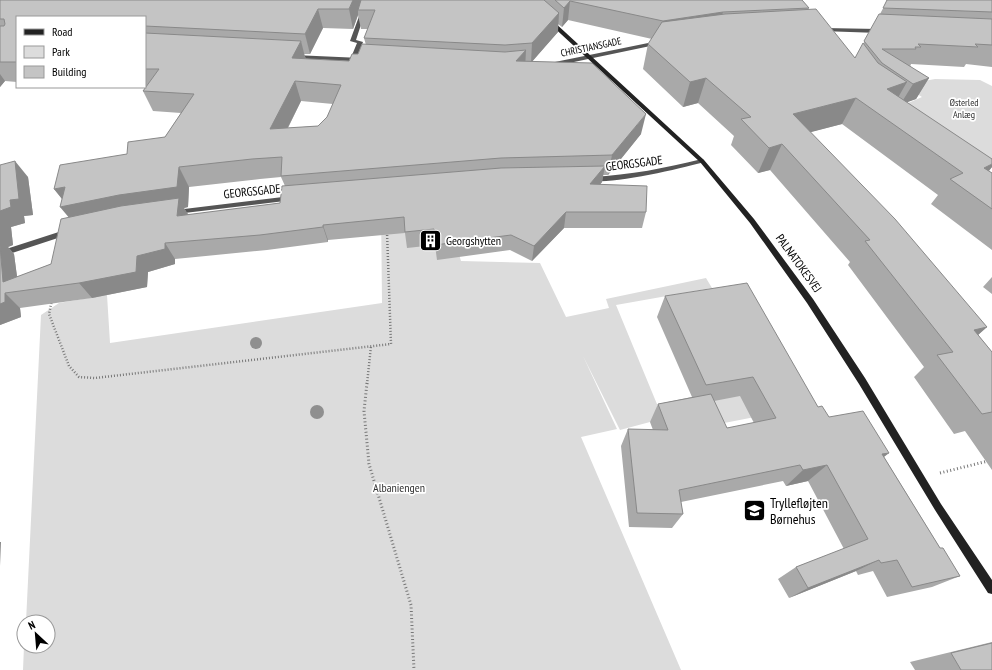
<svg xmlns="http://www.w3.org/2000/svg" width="992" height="670" font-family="'PT Sans Narrow',sans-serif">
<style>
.green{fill:#dcdcdc}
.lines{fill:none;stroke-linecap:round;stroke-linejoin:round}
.path-far1{stroke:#777;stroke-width:2.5;stroke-dasharray:1 2;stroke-linecap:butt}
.path{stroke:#777;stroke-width:3;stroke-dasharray:1 2.5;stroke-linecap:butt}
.service{fill:#555;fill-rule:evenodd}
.minor{fill:#555;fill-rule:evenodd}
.secondary{fill:#222;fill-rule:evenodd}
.tree{fill:#8f8f8f}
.wall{fill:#a9a9a9;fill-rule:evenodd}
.shaded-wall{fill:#898989}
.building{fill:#c4c4c4;stroke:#898989;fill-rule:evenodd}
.labels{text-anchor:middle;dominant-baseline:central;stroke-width:3.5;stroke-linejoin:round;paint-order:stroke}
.far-street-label{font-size:10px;fill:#000;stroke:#fff}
.far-park-label{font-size:10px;fill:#333;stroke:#fff}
.street-label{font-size:12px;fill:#000;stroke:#fff}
.poi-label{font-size:12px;fill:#000;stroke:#fff;text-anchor:start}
.park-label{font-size:12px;fill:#333;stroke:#fff}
.near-poi-label{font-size:14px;fill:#000;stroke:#fff;text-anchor:start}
</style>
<rect width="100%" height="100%" fill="#fff"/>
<path class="green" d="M935,79l45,1 12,6v75l-86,-57 16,-7 -19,-12z
M442,198l19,63 79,2 26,54 43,-9 -3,-9 100,-21 6,10 -96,17 43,104 107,-18 4,23 -51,10 -6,-14 -63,12 -30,8 -37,-74 34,73 -36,8 100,233h-658l1,-24h24v-24h-22l15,-307 18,-12 48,-8 3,48 272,-40 -1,-100z"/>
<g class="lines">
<path class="path-far1" d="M52,300l-3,14 20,52 10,11 16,1 296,-34 -4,-112
M367,384l4,-38"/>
<path class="path" d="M367,383l-3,28 5,53 42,141 3,65
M940,473l52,-13"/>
<path class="service" d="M365,0h4l-13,40 7,2 -7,18 -3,2 -3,-2 7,-17 -7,-2z"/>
<path class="minor" d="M823,28l56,1 3,2 -3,2 -58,-2 -1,-1z
M658,41l2,1v2l-110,23 -3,-2 3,-2z
M294,55l67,3 3,2 -3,2 -69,-4v-2z
M702,159l2,1v2c-17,5 -104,26 -115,17l3,-2c38,-2 74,-9 110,-18z
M291,196h2v4l-117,14 -3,-2 3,-2z
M68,229l2,1 2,2 -2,2 -70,23v-6z"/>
<path class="secondary" d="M549,21h4l151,139 50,59 59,80 52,79 76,126 51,76v14l-4,-1 -53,-83 -76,-126 -52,-81 -57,-80 -50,-61 -151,-139z"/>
</g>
<g class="tree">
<circle cx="256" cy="343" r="6"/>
<circle cx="317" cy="412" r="7"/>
</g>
<path class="wall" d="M0,0h802l7,8 -1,2 47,48 25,-44 7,-13 -1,-1h106v67l-26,-3 -2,3 -53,-3 -1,3 19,11 -13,21 -10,3 86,65 -3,4 3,2v77l-61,-46 7,-9 -96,-71 -32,8 177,195 -9,8 14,17v118l-27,-39 -11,3 -40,-57 10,-10 -76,-102 2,-3 -80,-92 -12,3 -27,-28 3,-9 -36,-33 -15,4 -40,-38 5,-25 4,-5 -84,-19 -6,7 -4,-3v8l-26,29 109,73 -33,41h-5l-1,7 -2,3 46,27 -4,16h-78l-32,33 -22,-11 -73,10 -2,-15 -28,3 -2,-15 -77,7v2l-61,8 -92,9v5l-27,8 -1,15 -55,11 -72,10 1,9 -21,8v-160l28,12 5,38 -9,1 1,7 -14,4 2,18 -5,2 6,7 3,23 34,-13 18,-47 -7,-18 -8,-10 73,-35 38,-17 16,-24 -28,-2 -10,-20 2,-3 -18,-1h18v-70h-128v65l-12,-1 -5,6zM358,15l3,14h7l-4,9 2,7 -8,9 -9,7 -43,-2 -2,-5h6l13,-26 30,1zM301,101l32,3 -6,13 -9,9 -30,2zM281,177l4,9 -5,17 -92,12 -4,-7 4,-1 1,-20 71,-8z
M992,277v17l-9,-7z
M665,296l153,111 11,10 60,36 -5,4 56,91 20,28 -28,11 -45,10 -14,-26 -15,4 -2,-4 -67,27 -11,-19 18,-12 48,-18 -36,-68 -22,5 -3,-5 -102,21 2,12 -11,14 -43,-1 -8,-81 7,-17 25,1 -3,-8 8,-18 34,-7 -35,-80zM740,396l14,27 -27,5 -13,-27z
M992,642v28h-77l-5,-8z"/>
<path class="shaded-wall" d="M353,0h11l-6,10v5l-5,14 -4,-20z
M570,1l-2,19 -6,7 2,-19z
M318,9l5,19 -13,26 -5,-20z
M723,12l-6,20 -58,8 4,-19z
M559,13l-1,19 -27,31 1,-20z
M301,41l5,20 -14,-3z
M526,50l-1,20 -9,-9z
M0,74l5,7 -5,6z
M706,78l-8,25 -15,4 7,-25z
M929,78l-13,21 -16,6 13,-21z
M295,81l6,20 -24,48 -7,-20z
M907,82l-15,26 -5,-19z
M856,98l-14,26 -61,16 12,-26z
M646,114l-5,20 -33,41 4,-20z
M782,144l-12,26 -12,3 11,-25z
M15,161l13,16 5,38 -9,1 1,7 -14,4 2,18 -5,2 6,7 5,37 -16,-9 -3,-32v-39l10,-11z
M992,164v3l-17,20 9,-19z
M605,166l-3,16 -15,18 3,-16z
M179,167l10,20 -1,20 -4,1 4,6 -1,18 -10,-16 -101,10 -16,-19 7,-2 -13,-16z
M566,212l-2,16 -32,33 2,-15z
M323,225l5,15v2l-5,-15z
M165,243l10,16v5l-27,8 -1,15 -55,11 -13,-15z
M5,293l15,15 1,9 -21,8v-21z
M987,327l-25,22 12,-19z
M889,453l-22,16 15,-15z
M827,465l-19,16 -22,5 17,-16z
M0,542h1l-1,24z
M879,560l-23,11 -67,27 19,-10z"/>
<path class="building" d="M0,0h353l-4,9h-31l-13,25 -160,-8v-9h-128v45h-17v-36h4l1,-2 -1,-5h-4z
M361,0h183l15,13 -27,30 -27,2 -141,-7 11,-28h-17z
M555,0h247l7,8 -86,4 -60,9 -93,-20 -6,7z
M887,0h105v12l-109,-4z
M816,9l39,49 8,-15 15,20 29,19 -20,7 105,70v5l-8,4 8,5v36l-42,-30 13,-6 -107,-75 -63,16 102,105 92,108 -13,3 18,22v60l-10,2 -45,-59 16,-3 -88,-111 5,-1 -88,-96 -13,4 -28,-29 10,-2 -45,-39 -16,4 -42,-38 14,-22 63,-8z
M879,14l113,5v26l-17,-1 3,3 -60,-3 3,3h-6l1,2h-34l47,29 -16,6 -31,-21 -18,-22z
M145,33l156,8 -9,17 57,3 3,-7h6l4,-10 143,8 21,-2 -10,11 76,2 54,51 -34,41 -111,3 -220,18 1,-19 -30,2 -73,8 -2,20 -58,8 -59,12 5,-20 -11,2 6,-24 67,-11 1,-12 37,-5 29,-43 -51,-3 16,-22h-14zM295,81l46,4 -14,32 -9,9 -48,3z
M15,161l4,38 -9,1 1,7 -11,4v-46z
M605,166l-15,18 57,2 -1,26h-80l-32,34 -23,-11 -76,10 -1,-16 -29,3 -1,-15 -81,8v2l-63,8 -95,8v6l-28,7 -1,16 -57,11 -74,10v9l-5,2v-59l3,37 48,-18 10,-45 60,-13 58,-8 -2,18 103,-13 2,-17 219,-18z
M747,283l71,124 4,-1 7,11 34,-6 26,42 -7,1 58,94h3l17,28 -48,11 -15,-27 -16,3 -2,-3 -71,28 -12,-21 72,-28 -41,-74 -24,5 -3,-5 -121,25 4,24 -46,-1 -9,-84 40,1 -10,-26 53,-10 16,34 49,-10 -23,-41 -47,8 -41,-89z
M992,643v27h-31l-10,-17z"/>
<defs>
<symbol id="building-square" viewBox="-11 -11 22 22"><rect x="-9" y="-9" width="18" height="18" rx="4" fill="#000" stroke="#fff"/><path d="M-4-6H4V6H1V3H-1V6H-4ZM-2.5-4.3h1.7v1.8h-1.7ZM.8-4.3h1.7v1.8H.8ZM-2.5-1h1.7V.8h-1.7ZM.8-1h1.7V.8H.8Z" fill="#fff"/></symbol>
<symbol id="school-square" viewBox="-11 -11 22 22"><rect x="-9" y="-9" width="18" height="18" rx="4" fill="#000" stroke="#fff"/><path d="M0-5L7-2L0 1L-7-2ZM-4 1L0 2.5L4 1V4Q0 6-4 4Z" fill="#fff"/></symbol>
</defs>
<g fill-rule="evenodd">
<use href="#building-square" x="418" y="228" width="25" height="25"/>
<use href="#school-square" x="742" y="498" width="25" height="25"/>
</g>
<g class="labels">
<g class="far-street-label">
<text transform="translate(591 47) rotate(-12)">CHRISTIANSGADE</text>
</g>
<g class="far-park-label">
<text x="964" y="102">Østerled<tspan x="964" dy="12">Anlæg</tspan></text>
</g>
<g class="street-label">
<text transform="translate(634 163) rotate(-7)">GEORGSGADE</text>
<text transform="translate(252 191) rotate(-6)">GEORGSGADE</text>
<text transform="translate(799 263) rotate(54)">PALNATOKESVEJ</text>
</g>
<g class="poi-label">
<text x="446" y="240">Georgshytten</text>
</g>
<g class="park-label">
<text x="399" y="487">Albaniengen</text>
</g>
<g class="near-poi-label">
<text x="770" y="503">Tryllefløjten<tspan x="770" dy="16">Børnehus</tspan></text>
</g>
</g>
<rect x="16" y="16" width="130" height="72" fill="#ffffff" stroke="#999999"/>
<rect x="24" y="29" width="20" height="6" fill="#222222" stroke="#999999"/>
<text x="52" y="36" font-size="12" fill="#000000">Road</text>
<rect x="24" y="46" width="20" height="12" fill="#dcdcdc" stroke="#999999"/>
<text x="52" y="56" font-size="12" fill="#000000">Park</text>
<rect x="24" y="66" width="20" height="12" fill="#c4c4c4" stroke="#999999"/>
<text x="52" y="76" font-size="12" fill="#000000">Building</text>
<g transform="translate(36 634) rotate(334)"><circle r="19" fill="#ffffff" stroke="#999999"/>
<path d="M0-3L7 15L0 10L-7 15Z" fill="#000000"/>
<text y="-6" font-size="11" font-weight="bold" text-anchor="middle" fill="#000000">N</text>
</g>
</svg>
